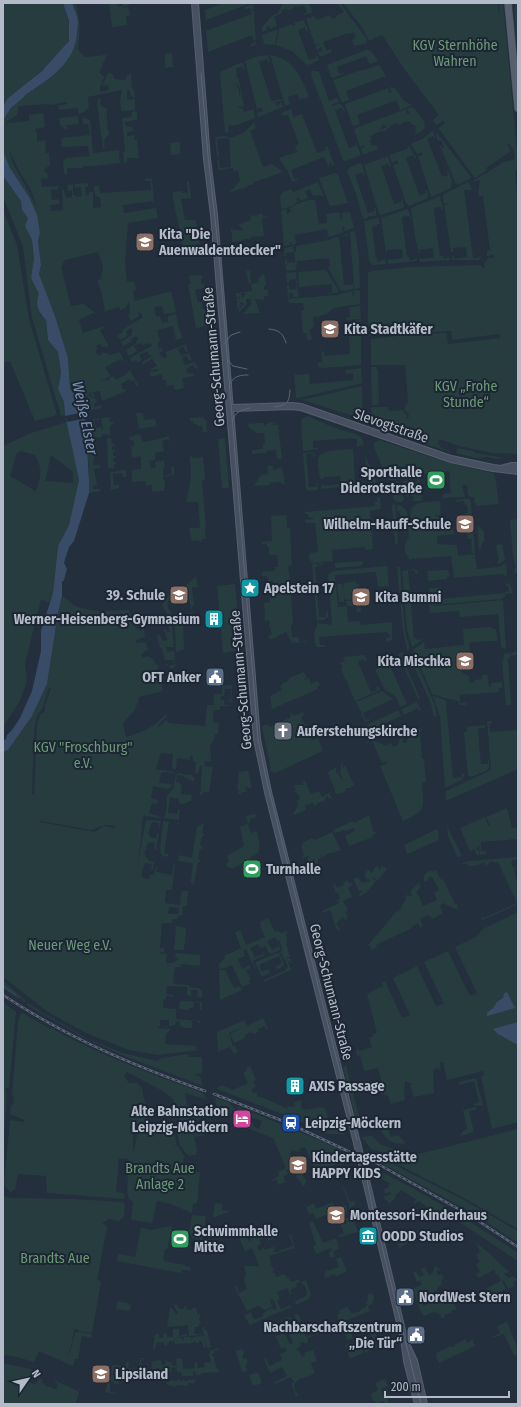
<svg xmlns="http://www.w3.org/2000/svg" width="521" height="1407" font-family="'Fira Sans Condensed',sans-serif">
<style>
.green{fill:#263c3f;fill-rule:evenodd}
.water{fill:#394c67}
.pier{fill:#242f3e}
.lines{fill:none;stroke-linecap:round;stroke-linejoin:round}
.stream{stroke:#394c67;stroke-width:1}
.secondary-casing{stroke:#565f6c;stroke-width:8}
.primary-casing{stroke:#414a57;stroke-width:8}
.secondary{stroke:#465061;stroke-width:6}
.primary{stroke:#56606e;stroke-width:7}
.tram{stroke:#5a6575;stroke-width:1}
.rail-casing{stroke:#5a6575;stroke-width:2.5}
.rail{stroke:#1d2633;stroke-width:1;stroke-dasharray:3;stroke-linecap:butt}
.secondary-bridge-casing{stroke:#565f6c;stroke-width:8;stroke-linecap:butt}
.secondary-bridge{stroke:#465061;stroke-width:6}
.labels{text-anchor:middle;dominant-baseline:central;stroke-width:4;stroke-linejoin:round;paint-order:stroke}
.park-label{font-size:14px;fill:#6b9a76;stroke:#1d2633}
.poi-label{font-size:14px;font-weight:bold;fill:#b4bcc9;stroke:#1d2633;text-anchor:start}
.street-label{font-size:14px;fill:#b4bcc9;stroke:#1d2633}
.water-label{font-size:15px;font-style:italic;fill:#7c92b1;stroke:#1d2633}
</style>
<rect width="100%" height="100%" fill="#242f3e"/>
<path class="green" d="M3,3h60c4,12 8,23 6,36 -3,12 -32,36 -42,44 -10,8 -18,12 -24,23z
M72,3h3c6,19 5,27 3,47l7,7 22,-2 -8,17 5,5 -4,10v5l9,-2 -1,-5 -6,1 6,-13h3l3,4v2l11,1 2,-5h2l2,-2 1,16h2l1,9 -4,-2 -2,-6h-2v10l8,-1v11l-14,1 -1,-11 2,-10 -34,7 1,12h-4v3l-6,2 -1,-6 -19,2 -1,-5 9,-1 -1,-2 -15,3 -3,-1 -27,2h-2l-2,9 -11,7v7l1,-6 22,-2v-6l14,-2 2,14 -10,2 2,5v7l8,-1 1,13h3l1,13 -3,1 -3,4 3,2 1,5 -7,1 1,8 16,-1v3l-7,1 1,10 7,-1 1,5 -10,1 1,6 12,-1 -1,-20h2l2,8 6,-1v-7l-4,1 -1,-6 6,-1v11h2l1,2 6,-1 -1,-9 -6,1 -1,-4 14,-1v4h-3l1,8h3v-3h4v16l8,-1 -1,-9 -5,-3 -1,-9h5l1,7 51,-3v-9h-6v-3l7,1 2,22 -31,4 1,8 32,-5 2,10 -30,5 -3,39 2,20h8l1,8 -3,1 2,10 36,-10 5,21 -12,2 -2,-8 -8,1 2,10 4,-1 2,7 6,-1v-6l8,-2 2,12 5,12 -7,2 -3,-14 -16,4 3,11 -2,1 1,7 3,-1v3l-3,2 4,5 4,-1 -1,-5 20,-8 2,7 -2,1 -3,-5 -5,2 3,7 8,-3 3,7 -3,1 -2,-5 -5,2 3,7 10,-3 3,7 -3,-1 -2,-3 -7,4 1,4h2v1l4,-1 1,3 -12,2 2,10 -9,2 -2,-5 -6,1 -1,-6h-3l-2,-6 -10,3 -1,-5 8,-1v-2l-10,1 9,-4 -5,-7 -9,5 -1,-2 10,-6 -1,-1h-2l-2,-4 -8,4 3,5 -5,2 -1,-2 -4,2 -2,-4 22,-12 -2,-3 -8,2 -1,-2 -7,3 3,5 -8,5 -3,-6 11,-7 -1,-2 3,-2 -3,-3 -5,3 1,2 -9,5 -2,-4 11,-7 -1,-2 2,-2 -2,-3 -5,3 1,5 -7,4 -3,-4 6,-4 -1,-2 21,-13 -3,-5 -2,1 1,3 -8,5 -3,-6 2,-1 -1,-13 -4,7 -5,2 -1,-3 -13,4 1,3 -2,-2 -3,-18 -5,-14 4,-1 2,-13 -5,-14 -33,8 -4,7 10,39 13,-2 13,10 -4,-1 -14,7 4,13 22,-7v1l-5,3 9,16 -4,2 -1,-2 -2,1 -2,-3 -4,2 2,3 -3,2 4,5 5,-4 2,2 2,-1 2,2 10,-3 4,9h-2l-1,-2 -11,5 1,1 -3,1h-2l-1,2 5,6 -1,3 -12,6 10,-4 1,2h1v-3l4,-2 3,4 9,-5 1,-2 4,-3 8,15 -2,1 -2,-6 -4,1 -1,-2 -8,5 2,6 3,-1v2l-24,10 -2,-10 -7,1 2,5h-2l-3,-5 -4,6 -2,-2 -1,3h3l4,-5 1,3 5,2 1,3 -3,2 1,3 6,-2 1,3 -16,3v-2l3,-1 -2,-5 -9,-5 -8,-9 -2,-31 -13,-42 -16,-42 2,-9 -3,-24 2,-8 -11,-36 -19,-29 -7,-17v-31l8,-12 12,-10 2,-3 21,-14 15,-13 17,-47zM9,149l9,20 12,19 8,21 -25,-45z
M109,3h8l1,4 5,-1v-3h6v3h-5v2l4,-1 2,8 -4,1 1,9 -15,2z
M224,3h27l-45,17 -1,-10z
M283,3h26l3,8 -1,2 -7,2v-1l3,-2 -3,-7 -6,2 -1,-2v2l-2,-1 -4,4 -6,-1 -4,2 1,2 -8,4 3,9 -7,3 -1,-3 -3,1 1,3 -5,2v-5l10,-11 6,-3z
M337,3h3l26,35 1,5 -13,3 -2,-6 4,-2 -2,-6 -5,2 -1,-1 -25,9 3,9 5,-2 1,3 -12,5 -2,-5 5,-1 -2,-4 -4,3 -1,-4 6,-3 -7,2 -9,-26 8,-3 2,4 14,-5 2,4 4,-2v-1l8,-4z
M343,3h154l3,13 -1,-13h4l15,158v5l-3,7 3,31v250l-25,-1 -34,-7 -20,-7 -1,5 3,1 -1,2 10,4v1l-73,-24 -2,-1 -3,-7 -1,-13h17l1,4 14,-1 4,6 -1,3h2l1,-4 -4,-5v-5l3,-3 -3,-37h-34v-26l34,-4 41,-2 1,2 1,9 52,-6v-4l-48,6 -1,-9 -83,5v-63l3,-2 40,-4 71,-2 1,3h2l-1,-4 4,-6h6v-3h-4v1h-3v-5l3,-1 -7,-54h-4l-1,-3 2,-13 -9,2 33,-20 11,-3 -1,-9 -6,-7 -1,1 4,7 -25,17 1,2 -12,8 -36,-49v-1l6,-5 -2,-2 -7,4 -3,-5 6,-5 -34,-45 -23,-35 -13,6 -7,-14z
M515,3h3v49l-4,-44h1z
M253,4l1,5 -3,1 1,1h2l2,34 -5,2v-3l4,-2 -3,-7 -44,17 -2,-22h2l44,-16 -2,-6 -5,2 -1,-3z
M302,20l2,1 4,9 -2,1 -1,-4 -7,3 11,30 7,-2 -1,-2 2,-1 2,5 -10,5 -3,-1 -14,-13 -16,-6 3,-16 13,-5 1,2 2,-1 -1,-2z
M278,29l-3,16 -11,-1 -2,-9z
M366,50l5,1 7,10 -8,3 -4,-8 -29,11 2,7 4,-2v2l-10,4 -2,-1 -4,-12z
M172,53l1,14 -8,1v-14z
M268,55l2,7 -2,1 -1,-4 -8,3 12,38 1,1 9,-2 1,2 -7,1 2,4 5,-4 1,5 -25,10 -1,-4 6,-2 -1,-3h-4l-1,2 -12,-49 13,-5z
M270,55c23,3 31,21 39,42l-9,3 -3,-6 -9,3 2,7 -5,2z
M240,63h3l2,7h-2l-1,-3 -6,1 1,8 -2,3 3,-2 4,20 -2,-2v-7l-5,-5 4,7v5l3,2 2,10 -6,-1v1l5,2 1,3 10,-3 1,9 -18,7 -9,1 1,6 -4,1 -5,-61z
M379,65l7,11 -40,15 3,9 -6,2 -2,-1 -8,-21 28,-10h3z
M312,71h5l2,1 10,29 8,-3 2,4 -8,3v1l8,-2 3,1 3,6h-2l-1,-3 -7,2 14,38 7,-2 -1,-3h1l5,12 -15,6 -3,-1 -32,-85z
M392,87c7,3 8,11 14,15 2,1 4,2 6,3l-12,5 -3,-10 -40,15 3,9 -7,2 -8,-21v-1l43,-16 1,5 3,-1 -3,-4z
M100,97v8l7,4v8h-1v2h1l1,8 -1,1v2h2v4l-5,6 1,8h-2l-1,-11 -1,-1 -4,-35z
M413,107c7,10 21,20 3,27l-1,-3 1,-1 -1,-5h-2l-4,-4c-4,0 -6,1 -8,4 -9,-6 -12,7 -21,7l1,-3 5,-1v-2l-3,-2 -4,8 -4,1 -3,3 -6,-1 5,2 1,2 -2,2 2,5 4,-1 2,4 -15,6 -2,-6 4,-2 -1,-2 -4,2 -6,-17 2,-2 50,-19 1,5 3,-1 -3,-4z
M291,109l2,6v2l9,-3 15,39 9,-3 -1,-3 2,-1 7,18 -2,2 -1,-3h-2v4l-5,-10 -33,13 3,9 4,-1v1l-6,3 -4,-10 -9,-14 18,-6 -2,-6 4,-2 -11,-29 -5,1 -2,-3z
M137,111v9l-13,2 3,5h5l2,4 -7,1v4l8,-1 -1,5h3l2,19 -3,-1h-9v4l-3,1 -1,-11h2l-3,-34 9,-1 1,-5z
M78,116l1,8 -13,1 1,4h-2l-5,-4 -1,-7z
M82,117l8,3 3,33 26,-3 1,13c-13,1 -25,4 -37,3v2h-16v6h-3l-1,-13 2,-1v-2l24,-2 -1,-10 -26,1 -1,-9 29,-3 -2,-11h-5z
M254,123l2,5 -6,3 13,36 9,-3 11,8 -29,10v2l-7,2v1l-6,2v-1l-11,5v-1l10,-11 -2,-11 -4,1 -1,-3 -15,2 -1,-10h2l1,8 11,-1 -2,-29 -12,1 2,17h-2l-2,-19 10,-1 6,2 12,-5z
M432,131l1,1 3,7h-1l-2,-3 -6,2 15,39 6,-2 -1,-4 1,-1 4,11 -1,6 -2,2 -18,8 -13,-41 5,-1 -1,-3 -5,2 -6,-10 13,-6z
M437,133l34,44 -2,2 -11,6 -3,-3 -16,-39 3,5 2,-1 -3,-7 -3,1 -2,-6z
M180,142v12l-9,1 -1,-12z
M409,146l7,12 -2,1 -1,-4 -7,3 12,34 2,4 6,-3 -1,-2 2,-1 1,8 -19,8 -3,-3 -13,-38 5,-1 -1,-4 -5,3 -3,-8 18,-6z
M388,156l3,11h-1l-2,-3 -7,2 1,2 12,36 7,-2v-2l1,-1 2,7 -1,2 -22,7 -2,-1 -15,-49z
M360,163l2,1 3,11 -1,1 -1,-4 -8,3 13,38 7,-2 -1,-3h2v8h-7l-1,2 -5,1 -6,-22 -10,-26 3,-4z
M335,173l3,2 10,28 -18,3 -11,-28z
M3,176l18,25 1,9 6,8 -3,8 7,14 2,18 -3,20 8,16 1,21 6,5 2,20 10,12 3,21 -3,16 6,13 1,13 -4,1 -29,-98 -9,-71 -20,-51z
M187,181h2l2,17 -10,1 4,21h11l1,9h3v4l-3,2 -2,-3 -2,1 2,4 3,-1 2,9 -3,-2 -1,1 2,2h-15l-10,-47v-7l8,-1 1,2 5,-1 1,5z
M318,182l6,15 -4,-2 -7,1 -3,-7 -5,2 3,7 -8,3 -2,-5v2l-2,1 1,2h2l-5,3 -1,2 -11,3 -1,-1 -1,-12 3,-4 8,-3 2,3z
M468,182l4,8h-8l9,68 9,-1 -3,3h-27v-5h1l1,4 13,-2 -1,-10 -13,1v4h-2l-7,-47 5,-1 -1,-1 -4,1 -1,-7 1,-3z
M440,196l3,13 -2,1v-3l-7,1 6,48h3l1,3 5,-2 1,3 -30,2 -1,-5 2,2 13,-2 -1,-9 -14,2 1,4 -2,-1 -1,-9 2,-1h-3l-5,-35z
M309,200h6l4,24 8,-1 -1,-9 13,-2 2,7h2l-2,-6 9,-1 4,16 -9,3 -1,-4 -2,1 2,4 -20,7v-1l5,-1 -2,-8 -32,6 1,9 -6,1 2,-3h-3l1,3 -6,1 -3,-35 5,-2 1,5 4,-3 -2,-3 4,-1 1,-2z
M408,209l3,9 -1,1 -1,-3 -7,1 5,40h2l1,4 7,-3v3l-29,3v-4l15,-2 -1,-9 -15,1v3h-1l-5,-35z
M3,210l14,35 12,74 28,96 -22,6 -25,-60 -7,2z
M262,213l1,4 5,-1v1l-5,1 -1,2 2,16 -14,1v2h-7l-1,2 -10,1v-10h-1v-3l12,2v-2l-5,-4 13,-5v-4l3,-1 1,1z
M378,218l2,6h-3v2l-5,1 4,31h1l1,4 7,-3 1,5 -14,1 -3,-4 -5,-40z
M355,231l4,26 1,31 -6,1 -4,-57z
M348,233v5l-1,-3 -8,1 5,49h9v4l-10,2 -3,-1 -12,-23 2,-1 -1,-8 -32,3 -1,9 -10,1 -1,-11 2,-1v4l8,-1 -1,-10 -8,1v3h-2l1,-8 10,-2 -2,1 1,5h2v-6l33,-6z
M324,270l3,2 11,17v3l-10,2v-1l4,-1v-8l-33,3 -1,-15z
M246,271h4l1,13 8,-1 -1,-4 6,-6 2,13h-2v4h4v6h-4v4l-9,-1 5,14 -17,1 8,-9v-6h-5v6l-7,7 -1,-2 6,-6 -2,-2 -2,1 1,2 1,-1 -4,5 -1,-2v-9l7,-1v-2h2l-1,-2h-4l1,4h-6v-4l16,-2 -1,-7h-2z
M297,272l-1,2 3,23h-6v-4h-4v4l3,1h-4l-1,-13 2,1v4l8,-1 -1,-10 -7,1v3h-2l-1,-10z
M191,275l12,1 -2,4v4h3v4l-9,2 3,13 4,-1v7h4v6l-2,1 2,10 -10,2 -8,-44h3l-2,-7z
M360,290v14l-27,4c-4,7 -13,8 -20,9l1,9 -5,5 4,9h-6v-7h-4l-2,-22 3,-1 -1,-7h-14l-1,-4 49,-4 15,-4 1,5 2,-1 -2,-4z
M360,306l1,13 -15,1v-2l4,-1 -1,-8 1,-2z
M361,320v45l-39,3 -3,-1 -2,-4 5,-1 -1,-19v9h3v4l26,-2 -1,-19h3l-1,-12 2,-2z
M371,367h5l2,4 1,32 -2,2h-5z
M361,368l1,15 -63,15h-3l-2,-23 15,-1 1,10 43,-4v-7l-7,1 -1,-4z
M362,386v30l-3,2 -57,-18z
M136,413h7l1,7 11,-1 2,7 -18,3z
M308,416l22,10 28,9 4,3 2,7 -7,2v-8h-4v-1l-40,3v7h5v1l-15,2 -2,-30 2,-3z
M110,417l-1,5h4v3h-3v10l-8,-1v3l-9,1v12h1l1,6 -2,7 2,2h5v3l-6,1 3,16 -4,1v3h7l1,2 -12,2v-24l-4,-48 14,-3v2h-5l2,8 5,-1v3h2l-2,-12z
M203,417l1,3h2l1,12h-4l-1,-6h-4l-2,-2h-2l-1,-3h-3v-3z
M275,421l1,2 -3,1 -1,1h6l4,34h-5l-1,-9 -10,1v2l-14,1v-4l11,-1v-5h2l-1,-11h-7l-9,-6 1,-3 4,-1 1,2 2,-2h8v3l6,-4 3,1z
M67,422l12,58 -10,45 -11,21 -5,48 -4,9 -8,-4 -16,65 2,15 -1,5 -6,17 -17,26v-281l28,-13zM21,451l14,4c8,13 6,22 1,36l-26,-15 7,-23zM51,455l22,17v11l-28,-2z
M140,434l3,8 12,-2 14,-4 2,11 -2,-8 -7,2 2,10 -9,2v7l-6,1 2,7 5,-1 -1,-5 9,-2 1,7h-2v9l9,-2 -1,-7h3v8l-11,2v3h2l-1,11 -12,1v-7l-6,1 -1,-5 -13,1v-12l9,-1v-13l-9,2 -1,-12h3v-5l-4,-1v-3z
M107,438h4l1,6h2l1,2h-3v4h3v2h-2v4h2l1,2h-3v4h3v2l-2,1v4l-6,-1z
M225,438l4,50h-7l-4,-49z
M379,440l74,24 40,9 2,3 4,28 -23,2 -2,-9h-4l-2,-2 -1,-4h1l-1,-6h-5l3,12 -22,1 -1,-4 9,-1 -2,-22 -30,3 3,27h-9l1,-4 -4,-2 -3,2 -7,-10 -9,-1 -2,-1 3,-1v-2h7l1,2 4,-1v-2l9,-1 1,2h3l-1,-7h-2l-1,-9 -19,1v10h5v2l-11,1 -1,-2 5,-1 -1,-8h-8l-9,-22v-4z
M457,448l17,3 1,2 29,5 -8,1 -9,-2 -11,1 -20,-5z
M353,449l2,35 9,-1v2l-43,4v-3l2,-2 1,2 17,-2 -1,-8 -17,1v3l-3,-2c-1,-6 -3,-13 -2,-19 1,-10 27,-9 35,-10z
M313,452l1,1 1,4h-2v-4l-7,1 3,33h7v-3h1l1,6 -8,1 -4,-2 -3,-36z
M365,455l11,25v3l-2,2h-6z
M192,456v2l11,-1 2,22 -3,2 4,46h-1l1,12h-4v3l-5,-2 -5,1 -3,-13h11l-2,-26h-12c4,-15 7,-32 3,-45z
M267,466h6v4l9,-3 3,17h-3l-2,-2 -10,1v2l-16,1 7,-11 7,-1z
M126,470v7h-3l-1,-4 -9,1 1,11h5v3l-8,2 -1,-18z
M390,487l4,1 8,5 2,6 -2,3h-4l-4,-2z
M375,496l5,2 1,11 -11,2 3,38 -7,1 -2,-3 -32,3 1,11 -21,2 -4,-7h2v-3l8,-1 -3,-29h-9l-1,-3 8,-1v-2l-4,1 -1,-4h-3v-2l70,-6v-4h2v-5z
M466,499h4l1,4 4,50h-3l-1,-14h-3l-3,-26h3l-1,-8h-2l-1,-4 -9,1 1,-2z
M440,501l1,15 -6,-2v2l7,2 1,11 10,-1 1,6 -17,2 1,8 19,1 1,11 17,-2 2,15 22,-2 7,-4 1,12 -2,1 -1,-2 -50,4 -3,-22 -40,3v3c-7,-11 -9,-14 -2,-25l-2,-11 5,-6 5,1 -7,-4c0,-18 16,-14 30,-16z
M395,504l3,39 -3,1 -3,-39z
M400,505l5,4 3,6 -3,10 1,12c-2,-5 -2,-8 -2,-13 -1,-4 -4,-8 -5,-13h-2v-5z
M517,513h1v60h-3l-1,-4 2,-1 -3,-12 -3,-36 7,-1z
M286,515l1,13h3l2,37 -4,1 3,23h2v4l-2,1 2,31h-2l1,12h6l1,5 6,-1v-3l1,4 -14,1 -6,-11 -16,8 -2,-4 4,-2 -3,-8 1,-3 -1,-3 -4,1 -1,-18 6,-1 -1,-9 8,-1v-8h-4v-3h-5l-1,-5h-5v-4l13,-1v-4h3l-1,-12h-8v-8h-2v-3h-5v-2l10,-1 -1,-25z
M477,525l7,6v10l-3,4 1,2 -3,3z
M502,544l3,16 -7,4 -1,-3 2,-1 -3,-15z
M363,561v3l-3,2 -24,2 -1,-1v-4z
M323,563v2l-6,-1v3h-2l4,50h7v-4l2,-1v5l-4,3 -7,1 -5,-57z
M387,566l2,20 -11,1 -2,-15 -41,3 3,32 9,-1 -1,-5 14,-1 1,12h-4l-1,-6h-9l1,16 12,-1 1,4 31,-3v18l-5,2 -1,-4 5,-1 -4,-5 -68,5 1,8h5v2h-8l-2,-4 -1,-12 3,-4v-4l15,2 -4,-51 6,-3z
M397,567h3l5,64 5,18 -3,1 -4,-20z
M415,569l3,2v2h-3v-3l-7,1 6,67h2l1,2 6,-1 -11,8 -5,-17 -5,-59z
M443,570h5l2,6 -3,1v2l-19,2 -1,-10z
M196,577l2,10h-6l2,19 -2,1 1,8 -7,-1 6,-1 -6,-28z
M356,581v3l2,-1 1,4 -4,1 1,6h3l1,5 -14,1 -2,-2v4h-5l-2,-18h5l1,7 1,-8z
M506,583l4,1 3,9 -8,1v3l-3,1v1l-69,6 -4,-1v-14l1,-2h11v3l-3,1 1,7 66,-6v-1l4,-1 -1,-5h-2z
M235,584l8,84 -2,4h-2l-2,-21 -14,2 -6,-67z
M177,586v5h-4l-3,8h-1c-5,10 4,13 7,21l7,1 1,28 -8,3 -1,-24 -13,-23 10,-15z
M62,596l10,7 1,2 8,3 17,3 31,-1 7,19h2l1,2 3,-1v-2h2l1,9 -9,3v3l8,-1 2,1 2,7 -7,4 2,4 4,-2 6,3 3,6h2l1,3 -8,4 2,3 4,-2 5,10 1,8 -24,6 -1,6 -3,5 1,1 -13,14 3,14c17,-5 27,-9 39,-22l2,1 -9,9 1,2 7,-7 3,3 36,3 2,-21h7v-11h8v-8l8,-1 2,1 -1,16h-4l3,-1 1,-12h-6l-1,7h-3l-1,4h4v5h7l-1,1h-10v4h-6l-1,12 6,1 -1,11h-3l-1,7h-2v3h-2l1,18 -6,-1 -1,5 9,1 -4,25h-5l-3,4h-1l2,-30h-2l-2,8 -3,-2 1,-10 -3,-1v-4l-3,-1v4l-13,-2 -1,11 -4,-1 1,-14 -12,-1 -5,16 18,3v1l-11,-1 -2,1 -2,10 13,1 -1,3 -4,2 -14,-3 -2,12 7,2 -1,4 -4,-1 -1,2h-1l-2,8 12,4v1l-16,-2 -1,-2 -2,8 -1,18 -4,27 9,-47 15,1 -2,8v-6l-7,-1 -4,12 2,1v2l6,1 1,-5 2,1 -3,16 -2,-1 1,-6 -7,-1 -4,13h2v3h2v2l6,2 -1,8h-2l1,-6 -7,-1 -4,13h2v2l6,1 1,-5 4,1 2,-9h1l-1,6 16,3 2,-12h1l-3,27h-6l-1,13 15,2 1,-13 2,-1h5l-1,15h-4l-1,10 -4,-1 1,-7 -10,-1 -1,7h10v5h-5l-1,4h-10l-2,25h5l-1,4h-4v1l7,1 -1,9h7l5,-4v-1l-3,-1 1,-4 24,2v11l-19,-2v3h-6l-2,15 2,2 14,1v2l10,1 3,3v6h-5l1,-7h-7v6l-4,-1v-8l-20,-1 -1,8 7,1 2,2 -9,-1v3l-2,1 -1,8 13,1v10l24,2v2h-2v-2h-6v7h-8l-4,-2v-4l-4,-1 -1,4 -6,1v-6h-9v6h8v1l-9,-1 -1,2 13,1 -5,5 -1,10 31,2v3l4,1 -42,5 -29,-5 -43,-17 -38,-21 -45,-35v-225l5,-2 24,-34 15,-32 11,-71zM49,687l2,1 -6,17v7c-7,2 -7,9 -8,15l-3,67h-2l2,-65 3,-13 6,-9zM41,821l50,9 13,-5 11,1 -1,2 -10,-2 -9,6 -55,-10z
M503,600l3,49 -4,-1 -1,-3 -3,-31 -38,3 -1,-6 -29,2 -1,-8 5,1z
M162,616h4l6,11 2,20h-8l1,5 7,-1 1,15 -1,2h-4l-4,-4h2v2l6,-1v-5h-9l-3,-12h-2l-3,-13h3l3,6 4,-1 -3,-11h2l1,3h3l-3,-12h-4z
M490,627l6,3 2,11 -27,1 -2,2 1,7 -13,10c1,8 4,12 12,15l1,7 4,-1v-2l8,-1v-4h5l2,12h2v-4l11,-1v6h-3v4l-39,3v8h6v2h-6l-2,-4 -13,-3 -13,-4 -19,-44 11,-8 1,7 39,-4 -1,-16z
M516,651h2v4l-8,1v2h-2l3,47h-5l-4,-43 1,-1 1,-7 4,-2v2l7,-2z
M403,652l2,3 -3,2 18,41 -2,1 -20,-45z
M365,655l2,5 -2,2 -2,-3 -5,3 13,30 6,-2 -1,-3 2,-1 2,4 -25,11 -8,-19 1,-2 -2,1 -5,-12 2,-1 -3,-5 5,-2 -2,-4z
M386,657l21,47 -7,3 -4,-10 -11,-7 -10,-20 11,-6 -3,-6z
M417,665l17,38 3,13 -3,1 -3,-13 -17,-38z
M304,672l3,6 -3,1v1l5,-2 2,6 7,-3 2,4 -3,2 1,2 -46,20 -2,-13 12,-6 -2,-4 2,-1v-1l7,-4v-2z
M382,691l11,8 -30,14 3,7 3,-1 1,1 -5,2 -4,-9 2,-1h-2l-5,-10z
M433,696l12,4 1,3 7,75 9,-1v-3l3,-1 -3,7 -17,8 -5,-71z
M417,702l4,8 -2,1 -1,-3 -14,7 -3,-6z
M397,711h2l2,5 -31,14 -3,-5 1,-1z
M303,712l1,3 -3,2 11,23 6,-2 5,13 -48,22 -4,-2 -9,-45 6,-2 2,3 21,-10 -1,-3 2,-1 2,3z
M487,721h5v2l-3,1 1,8 28,-2v39l-72,32v-10l45,-21z
M485,725v3h-6l-1,4 3,32h7v-5h1v8l-3,4 -15,6 -3,-2 -4,-41v-2h3v-5h-4z
M421,728l1,2 -2,1 2,28h2l2,23 -4,1c1,26 6,26 -19,38l-23,-55 7,-3 -1,-2 -4,2 -10,-23 -5,3 -1,-1 8,-4 2,5 2,-2 2,3 2,-1 2,3 7,-3 3,4 5,-3 -1,-3 5,-4 -1,6h4l3,-7 -1,-3 4,-1 -1,-1z
M342,762l1,2 -1,6 3,-5 9,20 -3,2v1h-5v4l-2,-1 -2,2 -6,1 -8,-22 7,-4 1,-2v7h2l3,6h1l-2,-7z
M248,771l4,17 -7,-1 2,5h-6v2h-3l1,-5 -2,1 2,-18z
M178,773l10,2 2,-1 4,4v3l-9,-3 -1,-2 -7,-1 -1,7 4,1 2,4 -1,7 11,1 -1,6 -8,3 -4,-1v-4l-9,-2 -2,16 9,1 1,-5 2,1 -1,10 -15,-2 2,-6 1,-16 6,-7 3,-14z
M305,781l6,13 8,-3 3,6 7,-4 3,5 -3,1 -1,-3 -3,2v3l-2,1 -1,-1 -6,3 1,1 -2,1 -2,-4 -8,4 1,4 -12,5 -1,-1 5,-9 -1,-4 3,-2 -2,-5 -4,-3 2,-2 -2,-3 4,-2 1,1h5l-2,-3z
M507,808l5,20h6v11l-37,3v9h5v3l-6,1 -1,-11 -1,3 -2,1v2l3,1v4h-2l-3,-6 -4,2 -10,-23 25,-11 3,9 2,-1 -4,-8z
M255,814l1,3 -6,2v3l-2,2 3,9 6,-2 3,15 -1,1c1,7 -4,8 -9,10l1,6 -7,2 -1,-2 -11,6 -2,-2 -2,1 -2,-5 3,-1 -2,-6 17,-10 -4,-19 8,-4 -2,-7z
M369,815l4,16 4,2 -5,2 1,2 -24,9 -4,-10 10,-5 -1,-3 -9,3 -1,-1 -8,3 -3,-3 20,-9 1,2z
M163,821l16,2v1l-2,-1 -8,-1 -5,31 4,1v2l-3,1 -4,-3 -1,-4z
M204,823l-2,10 2,1v2h-2l-2,9 2,1v3h-2l-2,10 2,1v2h-2l-4,23 -3,-3v-2l2,-17 -15,-2 1,-6 13,3 5,-31z
M447,826l15,30 -4,1 -1,-1 -9,-20z
M437,829l1,1 1,10 -32,14 -3,-9z
M332,832l9,18 -8,3 -1,-1 -7,3 -1,3 -4,-4 1,4 -3,1v4l-4,1 1,-4 -2,-1 -3,9 -6,3 -1,-4 6,-10 -2,-1 -4,3 -1,-2 2,-1 -3,-10 2,-2 -1,-3 2,1 8,-4 3,2z
M518,857v2l-7,2 2,7 3,-1v2l-2,1 4,16v18l-35,16 -2,-2 2,-1 1,1 33,-15 -19,-41 -2,1 -5,-2 -5,5 -2,-4 -6,3 -10,1 -1,-2h-4l-1,-1 7,-2z
M378,866l1,4 2,-1v-2l3,-1 -1,3 2,-2 2,2 -10,12 -3,-4 -2,1 4,3 -10,12h-1l-4,3 -3,-2 4,-2 -1,-2 -2,1 -6,-12 5,-2 4,6 8,-2v-2l-3,1 -3,-5 2,-1 -1,-2 4,-2 2,3 2,-1v-2l2,-1 -1,-1z
M429,870l3,1v1l4,-2 5,10 2,-1 12,25h2l1,4 -2,1 -10,-4 -1,-2 -5,2 3,8 -11,6 -3,-4 -9,4 3,7 -3,2 -2,-5 -6,3v2l-36,17 1,2 -6,4v-4l-3,-2 29,-34 1,1 4,-5 -1,-1 5,-6 -1,-2 3,-4 2,3 2,-2 -2,-2 2,-3 -1,-1h2l6,-7 1,2 -1,2 2,1 -5,6 3,3 4,10 14,-6 -3,-7 5,-3 -7,-13 -2,-1 -4,6 -2,-1v-5l3,-4 1,1z
M347,880l2,3 4,1 -5,4 4,9 -9,4 5,9 -3,3 3,2 -2,6 -3,-4 -7,6 4,6 -1,2 -3,-3 -4,-11h1l-3,-7 -7,3 -1,-2 17,-8 -2,-3 3,-1 -2,-7 -2,1 -3,-8 2,-1 2,4 7,-3 -1,-2z
M518,912v210l-26,7 -11,-53 3,-1 -1,-4 -36,9 -4,-18h-3l1,8 -5,-2 -3,3 1,22 -20,4 -4,-12h2v-1l-7,-3 -1,11 1,8 -14,4 -3,-8 -8,-3 -1,-5 4,-1 -5,-19 -14,3 -4,-16 -3,1 -1,-6 3,-1v2l13,-4 -3,-9 4,-2v-2l4,-1 -10,-39 16,-8 -1,-3 3,-2 17,37 8,-3 -17,-37 24,-12 19,40 8,-2 -20,-42 24,-11 22,45 7,-3 -22,-46 21,-10 7,-8z
M268,918l7,14 3,-1 2,2 7,-2v3l-1,1 1,5 -1,4 4,13h-4l1,2 1,-1 3,1 -1,3 2,-1v3l-3,-3h-1l3,9 -27,12v-2l22,-10 2,-4 -7,-13 1,-6 -3,-7 -2,1 -2,-4 -8,4 5,9 7,-4 1,4 -9,4 -3,-2 -2,-6 -6,2 -2,-4 -8,4 5,9 8,-3v-3l2,4 -11,5 -1,2 3,6 -1,1 -9,-20 -3,2 2,5 -7,3 4,10 8,-4 1,3 -5,2 5,10 -2,1 1,3 -8,3 -10,-22 -7,3 -6,1v-5l6,-6 -1,-2 17,-8 -6,-15 5,-3 6,15 19,-8 -5,-11 1,-1 -1,-3z
M176,926l10,2 -2,22h-10z
M277,953h2l5,10 -2,4 -5,2 -1,-3 6,-3 -3,-7 -20,9 3,7 6,-3 2,4 -8,4 -6,-13v-2z
M219,970h6l9,18 6,-2 2,4 -22,10z
M3,981l22,19v2l-1,1 -2,-4 -5,-1 -14,-10z
M181,1001l21,1v8h-2v-7l-6,-1 -1,6h-4v2l-10,-1 1,-7z
M3,1002l13,10 -7,76h-3l-1,4 2,1 -4,59z
M28,1003l19,12 41,24 35,14 34,8 5,-3 26,-4 1,3h13v16l-6,1v2h4l3,10 -81,-31 -37,-17 -58,-33z
M23,1013l27,16 1,-1c49,27 100,46 152,65l3,6 -21,-6 2,12 7,3v6l6,-1 1,6 -6,1 1,4 3,-1 1,2h2l2,10 -9,2 -3,-12 5,26 -1,4 -8,1 -8,-11 -4,-15 4,-11 -3,-11 -4,-9 -10,-8 -36,-19 -3,4 5,7h8l5,5 6,31 -3,6 -9,3 -3,6v17c3,-4 2,-10 4,-15 3,-9 26,-5 33,-5l5,5 2,9 -5,1h6l7,11 -2,3 1,13 16,-1 -3,31 -4,1 -1,9 -21,-9 -14,-3 -5,22 -21,-3 2,-18 -4,-3 -2,-7 2,-33 -10,-1 -3,34 8,1 1,6 -78,-6 -1,-17 -28,-2 -3,15 -4,3 -5,-4 -2,-4 6,-64 14,2v-2l-14,-6 1,-8 2,-2 1,-6 -2,-3 6,-74 2,-6z
M263,1018l5,11h-2l-2,-3 -6,3v3l-4,2 -3,-2 -6,3v3l-11,5 -4,-9 13,-7 -14,6 4,13h2l3,6 -4,2 -4,-7 -12,5 -1,-20 27,-12 3,6z
M346,1065l16,63 -1,1 -3,-2 -15,-59z
M250,1066l6,14 -3,1 3,6 -5,2 2,4 4,-1v5l1,1 1,-2 29,13 -1,-3h2l1,1 5,-1 -1,-4 7,-2v8l5,2 14,-3 2,1h3l5,20 9,2 7,4h-19l-34,-16 -27,-10 -4,-3 -1,1 -44,-17v-1l5,-3 11,5 15,-7 -5,-10 4,-2 -1,-3z
M476,1078l7,27 -5,1 -1,-1 -3,1v-2l5,-2 -5,-21 -14,4 -2,-3z
M215,1097l15,6v1l9,9 -7,-3 -1,3 2,1 -15,2z
M236,1106l76,31 29,13 -1,2 7,3 4,6 -14,-7 2,6 -3,1 1,3 -5,2 2,4 -8,4 -1,-2 -8,3 -12,-28 -6,2 1,3 -8,-2 -2,4 4,13 -8,3 2,4 -5,2 3,6 -8,3 -2,-6 -4,2 -1,-1 8,-4 -1,-4 8,-4 -13,-30 -39,-15v-4l15,6 2,-2h3l-1,3 6,3 3,-8 -18,-6z
M476,1107l1,2 -8,3 5,20 -14,4 3,-5 4,-2 -4,-19z
M383,1122l7,6 -1,4 2,5 7,-2 8,8c-10,3 -19,-2 -24,-11z
M518,1129v100l-52,-30 -67,-34 -16,-9v-3l-4,-2 -8,-2 -9,-12 10,-1 8,8 31,12z
M366,1149l5,4 15,6 18,11 62,31 52,30v12l-49,-32 -99,-54z
M305,1166l1,3 -1,2 -3,-1v5l5,6 -2,2v2l-2,1c-3,-6 -9,-9 -7,-16z
M372,1167c50,25 99,54 146,86v8l-57,-38 -10,-4 -3,3 -29,-21 -6,4 3,-6 -44,-26z
M390,1184l11,6 -2,3h-2l-3,7 -6,3 -1,-3h-2l-1,-3 7,-3 -2,-2 -4,2 -1,-6 2,1 3,-2 -1,-2z
M342,1185h1l7,17 3,-2v2h2v3l-4,2 1,6 4,-1 1,6h-2l1,3h-2l4,11 -19,5 -1,-1 6,-3 -4,-9 3,-1 2,2 2,-2 -2,-4 4,-2c3,-11 -3,-21 -7,-32z
M3,1196l9,2 63,1 46,3 4,2 -1,13 -5,4 -11,-2 -1,2 -4,1v2l3,1 1,3 -10,52 4,1 -9,52 -13,-2 -2,-2 -3,1 -2,12 -5,16 4,-9 4,-16 4,-1 13,2 -1,4 -9,-2 -4,23h-3l-2,7 -34,-15 -5,11 -17,-5 -13,-2z
M341,1201l3,5 2,-1 1,6 -2,4 -7,4 -4,-7 -18,7 -3,-6 -4,1 -3,-7 8,-4 2,6 17,-7 4,11 7,-3z
M215,1203l7,1v6l8,1 -15,6 -2,-1z
M192,1215l14,1 -4,28h-3l1,-5 -8,-1 -1,-4h-2z
M313,1221l10,22 13,-5 3,11 -6,2 2,6h-5l-1,-5 3,-1 -1,-3 -15,6 -3,-8 3,-1 -7,-22z
M172,1226l-4,21 -1,2h-2l-2,10 1,2 21,4v1l6,1 -1,3 4,1 -12,-1 -1,3 -65,-12 2,-7 17,3 6,-29 10,2z
M242,1227l7,15 2,-1 -2,-6h4l1,3 2,-1 -2,-3v-3l2,2 2,-1 4,7 -3,1 2,4 -4,2 2,5 6,-4 -1,3 10,-3 1,1 -1,4h7l-3,-1 15,-5 -4,-11h2l4,13 -26,8 2,6 -1,1 4,7 -2,1 1,2h2l1,4 7,-3 4,2 1,3 1,-1 2,4 8,-3 1,3 -4,2 1,3 -7,3 2,4 -2,1 -3,-7 -10,4 3,7 -3,1 4,9 9,-4 1,2 -41,18 -6,-9 7,-4 2,6 2,2 8,-4 -1,-2 10,-6 2,2 3,-2 -4,-9 -3,1 2,7 -6,3 -8,-4 -11,5 -13,-25 2,-1 3,8 8,-4 -3,-9 2,-5 -2,-9h15l-7,-18 -7,3 -9,-21z
M271,1227l2,5 5,-2 3,6 -13,5 -1,-4 -4,2 -3,-9 2,-2 2,2z
M419,1230l3,5 -20,11 -2,3 -2,-1 1,-3 -2,-8 9,-1z
M471,1239l17,13 21,20 -5,2 5,4 4,-2 4,4 -4,2 2,4 -7,3 -4,-9 -2,1 4,8 -18,8 -1,-9 14,-7 -3,-7 -2,1 -2,-5 -16,8 -2,-4 4,-2 -4,-8 4,-2 -4,-7 4,-3 -4,-10z
M341,1257l6,14 -10,5 -4,-2 -7,4 -2,-2 2,-5 13,-4 -3,-8z
M435,1266l5,3 -4,2 2,4 4,-1 2,4 -3,3 1,3c-6,4 -4,8 -13,12l-2,-4 -7,4 3,10 13,-6 -1,-3 1,-1h2l2,3 6,2 8,-1 2,3 -2,1 3,6h-6l1,2 -8,3 1,2 -3,2 -3,-6 -2,1 -1,-3 -12,5 -5,-8 -6,-19 9,-5 -2,-4 -3,2 -4,-9 3,-2 3,6 5,-2 -3,-6 4,-2 4,8 4,-2z
M306,1280l5,15 -2,4 -13,6 -1,-4 11,-5 1,-4 -3,-8 -2,1 -1,-3z
M370,1293h2l2,4 -1,6 -5,3 2,5 -30,12 -3,-9 3,-1 -1,-3 8,-3v-2l4,8 7,-1 9,-6 -1,-4 2,-1v-7l3,1z
M118,1301l13,3 -1,7 -14,-2z
M174,1304l4,2v2l5,1 2,-3h2l-1,3 6,1v-2h4l2,7 2,-1v3l-1,1 2,6h-2v3h-4l-1,6 4,2 3,-2v2l-12,1 -1,-11 -21,2 3,-19h2l4,7 2,-2 -4,-7z
M298,1314l3,6 -1,2 4,6 -1,1 3,8 17,-5 -15,6 -1,5 -2,1 -1,-2 -4,1 1,3 -5,3 1,2 2,-1 3,7 3,-1 -1,-3 9,-3 4,11 -6,2 4,10c-7,5 -19,4 -21,14l4,9h-2l-5,-12 3,-2 -3,-5 -16,7 -1,-1 13,-7 -5,-9 -12,6 -6,-14 2,-1 2,5 2,3 12,-6 -2,-6 7,-3 -2,-4 -4,2 -10,-23 10,-5 -7,5 2,7 -1,1 1,2 9,-3 5,12 3,-2 -10,-23 7,-3 1,2 -5,3 4,8 3,-2 2,2 5,-2 -6,-13z
M347,1321l6,17 -6,2 -6,-16z
M507,1322l11,27v8l-1,-2 -3,1 -10,-22 -12,4v-1l8,-4 -3,-7z
M384,1323l3,9 -4,1 -1,-3 -7,2 2,6h2l-3,4h-2l2,1 2,4 -8,4 -1,-2 3,-4 -1,-1 2,-4 -4,-13z
M206,1327l-2,2 1,1h2l4,17 -4,1 -3,-10 2,10 -3,-1 -1,-6h-4v2h-2v-2l-3,1v1l-18,1 -1,-6h8v2h2v-3h7v2h2v-2l11,-1 -2,-8z
M173,1329h6v7l8,-2v2l-13,2v3h-5v2l-2,1v2l-3,-1v-3l-8,1 -1,6h-2l2,-15h4v4h5l-1,-4 3,-1 1,4h6z
M360,1337l3,8 4,-2 1,2 2,-1 1,1 -3,4 1,2 -4,2 -1,-3 2,-1 -2,-3 -2,3 1,4 -13,6 -5,-14 6,-2h3l-1,-3z
M466,1339l1,5 5,-5 3,7 -36,17 -3,-7 1,-1 -1,-2 15,-7v1l4,-1 -1,-1z
M218,1348v2l-4,1v2l-2,1v2h2v5h1l1,5 4,6 -19,1v2h-5l-1,-3h-2v4h-11l-1,-4h-4l-1,-13 6,-1 1,11 12,-1 -1,-5 3,-1 1,6 7,-1 -1,-4 7,-1 -2,-8 1,-1v-2z
M243,1349l1,5 -2,1 2,4 3,-1v6l-2,1 2,6 -5,1 -6,-21z
M140,1358h4v1h-3v5h3l-4,1v3l4,1h-4l-1,8v-3l-11,-1v4h-3v-5h3l-3,-1 3,-3h-3l1,-6h3l-1,6 11,1z
M161,1360l1,5 4,-1 -1,-4h2v2h4l2,4 3,-1v2l-5,1 1,4 -4,1 -1,-5h-3v5h-5v-5h-3v6h-5l1,-13z
M4,1363l25,6 12,5 -1,2 -8,-3 -4,8 7,4 4,-7 4,2 -1,2c3,4 8,5 14,7l2,-5 -4,-3v-1l24,11 1,3 -4,10h-72z
M112,1365l13,1 -1,9 -13,-1z
M258,1372l4,11 -9,3 -4,-11z
M111,1375h8v9h-5v-2l-4,-1 -1,3h1v8l7,1v1l-12,-2 4,-14h2z
M179,1379l1,2h3v-2l2,2h3l1,-2 1,1h3v-1l2,1v3h-7v3l-11,-1 -1,2 -9,-2 -1,-3h4v-2l7,1v-1z
M385,1379l3,7 -7,3 3,9 3,-1 2,7h-4l-2,-3 -7,2 -1,-2h-2l-2,-7 7,-4 -3,-7z"/>
<path class="water" d="M63,3h9c2,6 5,12 6,18 0,4 -1,8 -1,12 -2,31 -29,47 -52,62l-2,3 -12,10 -8,12v-14l5,-8 34,-27 27,-30v-20z
M3,151l7,17 19,29 8,18 3,18 -2,8 3,24 -2,9 16,42 13,42 2,31 8,9 11,8v2l-4,2 4,72v11l-15,48 -5,6 -5,16 3,6 -3,11 -2,2v14l-4,17 -11,71 -15,32 -24,34 -5,2v-11l3,-2 1,-4 5,-5 8,-12 12,-27 9,-40v-20l12,-38 5,-47 11,-21 10,-45 -14,-65 -1,-13 -6,-13 3,-16 -3,-21 -10,-12 -2,-20c-8,-8 -11,-16 -7,-26l-8,-16 3,-20 -2,-18 -7,-14 3,-8 -6,-8 -1,-9 -18,-25z
M507,992l8,16 -28,8v-3l6,-5 4,-6 6,-4 1,-4z
M518,1022v23l-20,-11 -5,-5z"/>
<path class="pier" d="M85,412l2,6 -20,4 -2,-6z"/>
<g class="lines">
<path class="stream" d="M3,986l13,9"/>
<defs>
<path id="secondary" d="M195,3l12,156 7,56 43,524 11,53 89,351
M230,408l61,-2 10,1 150,52 42,9 25,3
M504,468l8,-2h6
M363,1168l41,171 3,22 11,43
M406,1344l8,17 10,43"/>
<path id="primary" d="M508,3l10,105"/>
</defs>
<use href="#secondary" class="secondary-casing"/>
<use href="#primary" class="primary-casing"/>
<use href="#secondary" class="secondary"/>
<use href="#primary" class="primary"/>
<path class="tram" d="M201,73l7,82 11,100 39,484 9,43 100,398 6,30 48,194
M269,329c10,1 14,4 17,14
M224,344l7,-9 9,-3
M227,359l6,7 14,3
M229,388c2,-11 9,-13 19,-13
M274,407c13,-2 15,-3 16,-17
M232,421c3,-9 9,-11 18,-13"/>
<defs>
<path id="rail" d="M3,995c65,43 129,70 202,96
M214,1094l74,29 64,30
M369,1159l102,57 47,31"/>
</defs>
<use href="#rail" class="rail-casing"/>
<use href="#rail" class="rail"/>
<defs>
<path id="secondary-bridge" d="M357,1143l6,25"/>
</defs>
<use href="#secondary-bridge" class="secondary-bridge-casing"/>
<use href="#secondary-bridge" class="secondary-bridge"/>
</g>
<defs>
<symbol id="school-square" viewBox="-11 -11 22 22"><rect x="-9" y="-9" width="18" height="18" rx="4" fill="#8d6e63" stroke="#1d2633"/><path d="M0-5L7-2L0 1L-7-2ZM-4 1L0 2.5L4 1V4Q0 6-4 4Z" fill="#fff"/></symbol>
<symbol id="stadium-square" viewBox="-11 -11 22 22"><rect x="-9" y="-9" width="18" height="18" rx="4" fill="#2e9e5b" stroke="#1d2633"/><path d="M0-5a6.5 5 0 1 0 0 10a6.5 5 0 1 0 0-10ZM-3.5-1.8h7v3.6h-7Z" fill="#fff"/></symbol>
<symbol id="sight-square" viewBox="-11 -11 22 22"><rect x="-9" y="-9" width="18" height="18" rx="4" fill="#0f9aa8" stroke="#1d2633"/><path d="M0-6L1.8-2.2L6-1.7L2.9 1.2L3.7 5.4L0 3.3L-3.7 5.4L-2.9 1.2L-6-1.7L-1.8-2.2Z" fill="#fff"/></symbol>
<symbol id="building-square" viewBox="-11 -11 22 22"><rect x="-9" y="-9" width="18" height="18" rx="4" fill="#0f9aa8" stroke="#1d2633"/><path d="M-4-6H4V6H1V3H-1V6H-4ZM-2.5-4.3h1.7v1.8h-1.7ZM.8-4.3h1.7v1.8H.8ZM-2.5-1h1.7V.8h-1.7ZM.8-1h1.7V.8H.8Z" fill="#fff"/></symbol>
<symbol id="civic-square" viewBox="-11 -11 22 22"><rect x="-9" y="-9" width="18" height="18" rx="4" fill="#5c6f8a" stroke="#1d2633"/><path d="M-.6-6.5H3V-4.5H.6V-3L4-1V1h2V6H-6V1h2V-1L-.6-3ZM-1.2 2.5V6h2.4V2.5Z" fill="#fff"/></symbol>
<symbol id="church-square" viewBox="-11 -11 22 22"><rect x="-9" y="-9" width="18" height="18" rx="4" fill="#6b7280" stroke="#1d2633"/><path d="M-1.2-6h2.4v3.5h3.3v2.4h-3.3V6h-2.4V-.1h-3.3v-2.4h3.3Z" fill="#fff"/></symbol>
<symbol id="hotel-square" viewBox="-11 -11 22 22"><rect x="-9" y="-9" width="18" height="18" rx="4" fill="#d1479c" stroke="#1d2633"/><path d="M-6-4.5h1.5V1H6V5H4.5V3h-9V5H-6ZM-4 0a1.8 1.8 0 1 1 3.6 0ZM.5 0V-2.5h3Q6-2.5 6 0Z" fill="#fff"/></symbol>
<symbol id="station-square" viewBox="-11 -11 22 22"><rect x="-9" y="-9" width="18" height="18" rx="4" fill="#1a4fb4" stroke="#1d2633"/><path d="M-3-6H3Q5-6 5-4V2Q5 4 3 4L4.5 6H3L1.5 4h-3L-3 6H-4.5L-3 4Q-5 4-5 2V-4Q-5-6-3-6ZM-3.5-4v3h7v-3ZM-3.5 1v1.5H-2V1ZM2 1v1.5H3.5V1Z" fill="#fff"/></symbol>
<symbol id="museum-square" viewBox="-11 -11 22 22"><rect x="-9" y="-9" width="18" height="18" rx="4" fill="#0f9aa8" stroke="#1d2633"/><path d="M0-6L6-3V-2H-6V-3ZM-5-1h2V3h-2ZM-1-1h2V3h-2ZM3-1h2V3H3ZM-6 4H6V6H-6Z" fill="#fff"/></symbol>
</defs>
<g fill-rule="evenodd">
<use href="#school-square" x="134" y="231" width="22" height="22"/>
<use href="#school-square" x="319" y="318" width="22" height="22"/>
<use href="#stadium-square" x="425" y="469" width="22" height="22"/>
<use href="#school-square" x="454" y="513" width="22" height="22"/>
<use href="#sight-square" x="239" y="577" width="22" height="22"/>
<use href="#school-square" x="168" y="584" width="22" height="22"/>
<use href="#school-square" x="350" y="586" width="22" height="22"/>
<use href="#building-square" x="203" y="608" width="22" height="22"/>
<use href="#school-square" x="454" y="650" width="22" height="22"/>
<use href="#civic-square" x="204" y="666" width="22" height="22"/>
<use href="#church-square" x="272" y="720" width="22" height="22"/>
<use href="#stadium-square" x="241" y="858" width="22" height="22"/>
<use href="#building-square" x="284" y="1075" width="22" height="22"/>
<use href="#hotel-square" x="231" y="1108" width="22" height="22"/>
<use href="#station-square" x="280" y="1112" width="22" height="22"/>
<use href="#school-square" x="287" y="1154" width="22" height="22"/>
<use href="#school-square" x="325" y="1204" width="22" height="22"/>
<use href="#museum-square" x="357" y="1225" width="22" height="22"/>
<use href="#stadium-square" x="169" y="1228" width="22" height="22"/>
<use href="#civic-square" x="394" y="1286" width="22" height="22"/>
<use href="#civic-square" x="405" y="1324" width="22" height="22"/>
<use href="#school-square" x="90" y="1363" width="22" height="22"/>
</g>
<g class="labels">
<g class="park-label">
<text x="455" y="45">KGV Sternhöhe<tspan x="455" dy="16">Wahren</tspan></text>
<text x="466" y="386">KGV „Frohe<tspan x="466" dy="16">Stunde“</tspan></text>
<text x="83" y="747">KGV "Froschburg"<tspan x="83" dy="16">e.V.</tspan></text>
<text x="70" y="945">Neuer Weg e.V.</text>
<text x="160" y="1168">Brandts Aue<tspan x="160" dy="16">Anlage 2</tspan></text>
<text x="55" y="1258">Brandts Aue</text>
</g>
<g class="poi-label">
<text x="159" y="234">Kita "Die<tspan x="159" dy="16">Auenwaldentdecker"</tspan></text>
<text x="344" y="329">Kita Stadtkäfer</text>
<text x="422" y="472" text-anchor="end">Sporthalle<tspan x="422" dy="16">Diderotstraße</tspan></text>
<text x="451" y="524" text-anchor="end">Wilhelm-Hauff-Schule</text>
<text x="264" y="588">Apelstein 17</text>
<text x="165" y="595" text-anchor="end">39. Schule</text>
<text x="375" y="597">Kita Bummi</text>
<text x="200" y="619" text-anchor="end">Werner-Heisenberg-Gymnasium</text>
<text x="451" y="661" text-anchor="end">Kita Mischka</text>
<text x="201" y="677" text-anchor="end">OFT Anker</text>
<text x="297" y="731">Auferstehungskirche</text>
<text x="266" y="869">Turnhalle</text>
<text x="309" y="1086">AXIS Passage</text>
<text x="228" y="1111" text-anchor="end">Alte Bahnstation<tspan x="228" dy="16">Leipzig-Möckern</tspan></text>
<text x="305" y="1123">Leipzig-Möckern</text>
<text x="312" y="1157">Kindertagesstätte<tspan x="312" dy="16">HAPPY KIDS</tspan></text>
<text x="350" y="1215">Montessori-Kinderhaus</text>
<text x="194" y="1231">Schwimmhalle<tspan x="194" dy="16">Mitte</tspan></text>
<text x="382" y="1236">OODD Studios</text>
<text x="419" y="1297">NordWest Stern</text>
<text x="402" y="1327" text-anchor="end">Nachbarschaftszentrum<tspan x="402" dy="16">„Die Tür“</tspan></text>
<text x="115" y="1374">Lipsiland</text>
</g>
<g class="street-label">
<text transform="translate(214 357) rotate(-95)">Georg-Schumann-Straße</text>
<text transform="translate(391 426) rotate(19)">Slevogtstraße</text>
<text transform="translate(241 680) rotate(-95)">Georg-Schumann-Straße</text>
<text transform="translate(331 992) rotate(76)">Georg-Schumann-Straße</text>
</g>
<g class="water-label">
<text transform="translate(85 418) rotate(78)">Weiße Elster</text>
</g>
</g>
<rect width="521" height="1407" fill="none" stroke="#b4bcc9" stroke-width="8"/>
<g transform="translate(28 1379) rotate(56)" stroke="#1d2633" stroke-width="3" paint-order="stroke">
<path d="M0-3L7 15L0 10L-7 15Z" fill="#b4bcc9"/>
<text y="-6" font-size="11" font-weight="bold" text-anchor="middle" fill="#b4bcc9">N</text>
</g>
<path d="M385 1391v6h124v-6" fill="none" stroke="#b4bcc9" stroke-width="2"/>
<text x="391" y="1391" font-size="12" fill="#b4bcc9" stroke="#1d2633" stroke-width="3" paint-order="stroke">200 m</text>
</svg>
